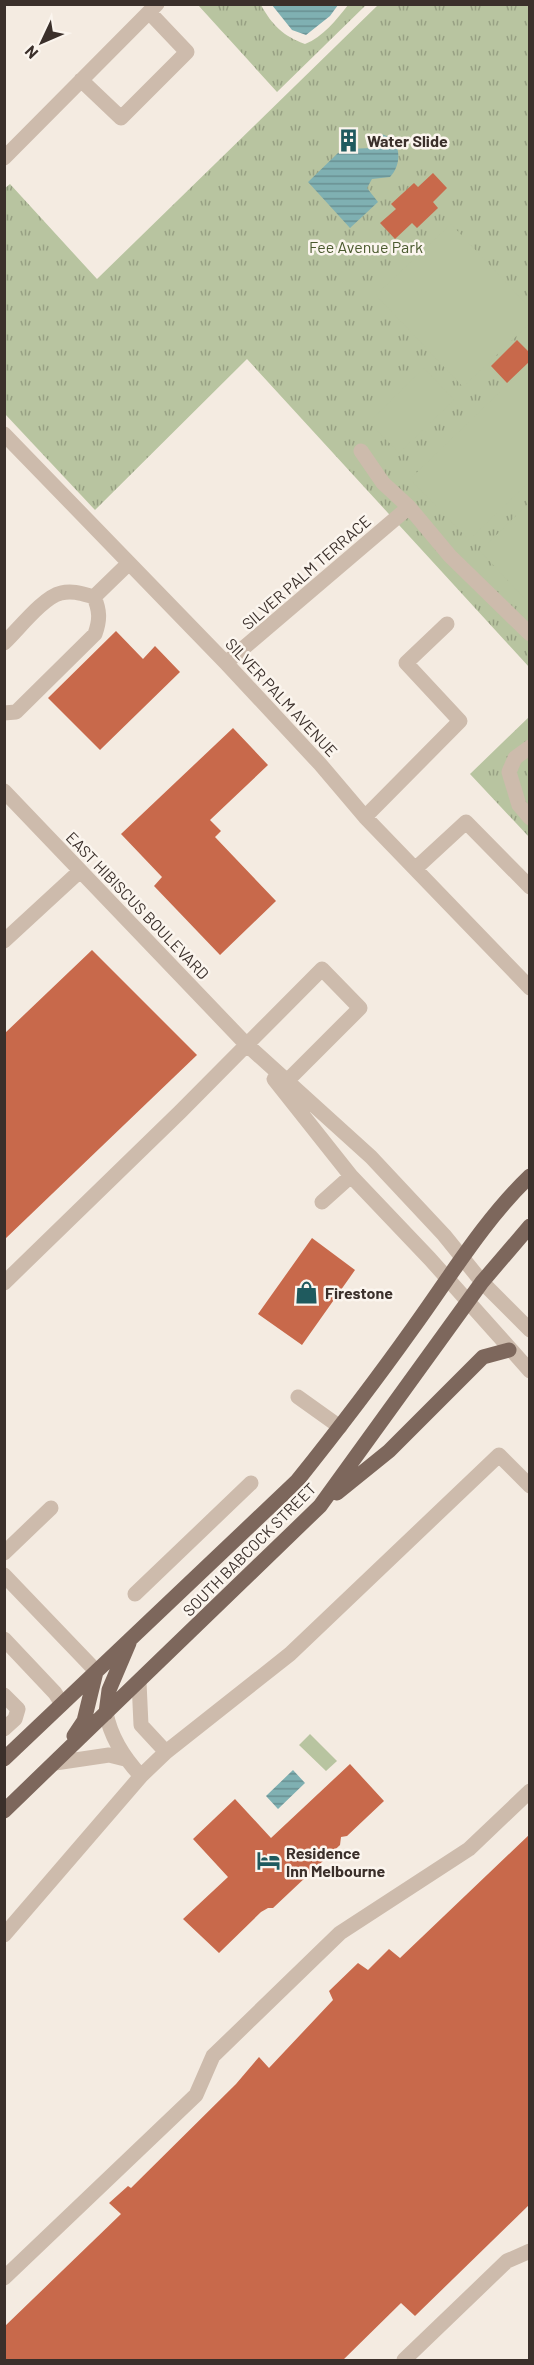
<svg xmlns="http://www.w3.org/2000/svg" width="534" height="2365" font-family="Barlow,sans-serif">
<style>
.park{fill:url(#park-tufts)}
.garden{fill:#b8c4a0}
.water{fill:url(#water-rules)}
.building{fill:#c8694b}
.lines{fill:none;stroke-linecap:round;stroke-linejoin:round}
.minor{stroke:#cdbbac;stroke-width:15}
.major{stroke:#7d675c;stroke-width:15}
.labels{text-anchor:middle;dominant-baseline:central;stroke-width:5;stroke-linejoin:round;paint-order:stroke}
.poi-label{font-size:16px;font-weight:bold;fill:#3b302b;stroke:#fbf5ee;text-anchor:start}
.park-label{font-size:16px;fill:#4a5a2e;stroke:#fbf5ee}
.street-label{font-size:16px;fill:#3b302b;stroke:#fbf5ee}
</style>
<defs>
<pattern id="park-tufts" width="24" height="20" patternUnits="userSpaceOnUse" patternTransform="scale(1.5)"><rect width="24" height="20" fill="#b8c4a0"/><path d="M3 7l-1-3M5 7V3M7 7l1-3M15 17l-1-3M17 17v-4M19 17l1-3" fill="none" stroke="#97a083"/></pattern>
<pattern id="water-rules" width="6" height="5" patternUnits="userSpaceOnUse" patternTransform="scale(1.5)"><rect width="6" height="5" fill="#7fb0b2"/><path d="M0 2.5h6" fill="none" stroke="#699091"/></pattern>
</defs>
<rect width="100%" height="100%" fill="#f4ebe1"/>
<path class="park" d="M198,5h63c11,20 22,31 44,39 18,-7 32,-25 43,-39h18l-89,87z
M378,5h151v662l-282,-308 -152,151 -90,-96 -1,-225 6,-5 87,95z
M529,717v120l-59,-63z"/>
<path class="garden" d="M451,224l78,83v17l-66,63 -87,-92z
M529,364v118l-60,58 -59,-61z
M424,368l30,32 -55,53 -30,-31z
M529,503v100l-49,-52z
M310,1734l27,27 -11,10 -27,-26z"/>
<path class="water" d="M272,5h66l-8,11 -24,19 -14,-5z
M379,134c23,2 24,30 11,43l-18,2 -5,9 11,14 -28,26 -42,-46 30,-29 12,-4 20,-1 5,-13z
M293,1770l12,13 -27,26 -12,-13z"/>
<path class="building" d="M341 140a8 8 0 1 1 16 0a8 8 0 1 1-16 0Z
M433,173l14,15 -14,14 5,6 -21,20 -5,-5 -17,16 -15,-16 16,-14 -5,-5 23,-21 4,4z
M517,340l13,13v8l-23,22 -16,-17z
M116,631l27,28 12,-13 25,26 -80,78 -52,-52z
M233,728l35,37 -58,55 11,11 -6,6 61,64 -56,54 -66,-69 8,-9 -41,-43z
M92,950l105,105 -193,185v-206z
M312,1238l43,32 -53,75 -44,-31z
M350,1764l34,37 -37,35 -6,1 -1,8 -67,63h-5l-7,4 -42,41 -36,-34 45,-42 -35,-38 42,-40 36,39z
M530,1834v370l-115,112 -14,-13 -59,58h-338v-34l117,-113 -12,-11 19,-17 3,2 105,-104 23,-27 10,11 64,-68 -4,-9 29,-28 10,7 21,-21 11,9z"/>
<g class="lines">
<path class="minor" d="M81,80l40,38 66,-66 -38,-40
M4,158l153,-154
M4,434l222,229 94,101 45,53 165,171
M361,451l22,32 26,24 41,49 80,78
M4,643c14,-13 39,-46 57,-50 12,-3 22,1 33,4l35,-34
M226,663l183,-156
M4,713l12,-1 79,-78c5,-14 5,-23 -1,-37
M530,747l-15,11 -6,14 10,33 11,13
M4,791l242,253 125,113 73,78 38,47 48,48
M365,817l95,-96 -54,-58 41,-39
M415,869l51,-47 64,65
M4,941l76,-70
M274,1079l77,97 79,83 100,112
M322,1202l29,-26
M4,1283l176,-171 142,-143 38,39 -73,73
M298,1397l42,30
M4,1553l47,-45
M4,1575l92,96
M135,1594l116,-111
M4,1639l51,54 7,11
M139,1682l2,43 25,27
M4,1695l14,14 -3,10 -11,10
M106,1713c5,25 18,45 35,63
M55,1763l54,-8 16,4
M4,1935l137,-159 25,-24 124,-98 209,-199 31,31
M4,2278l192,-183 17,-39 127,-123 129,-84 61,-58
M404,2360l103,-99 23,-10"/>
<path class="major" d="M337,1493l52,-42 94,-94 26,-7
M106,1713l3,-23 20,-47
M74,1736l10,-15 12,-49
M4,1759l293,-278c40,-50 79,-101 116,-153 37,-51 71,-108 117,-152
M4,1811l316,-305 162,-224 48,-56"/>
</g>
<defs>
<symbol id="building-bare" viewBox="-9 -9 18 18"><path d="M-4-6H4V6H1V3H-1V6H-4ZM-2.5-4.3h1.7v1.8h-1.7ZM.8-4.3h1.7v1.8H.8ZM-2.5-1h1.7V.8h-1.7ZM.8-1h1.7V.8H.8Z" fill="#1f5a5e" stroke="#fbf5ee" stroke-width="2.5" paint-order="stroke"/></symbol>
<symbol id="shop-bare" viewBox="-9 -9 18 18"><path d="M-5-2.5h2.3a2.7 3.5 0 0 1 5.4 0H5L5.5 6h-11ZM-1.5-2.5h3a1.5 2.3 0 0 0-3 0Z" fill="#1f5a5e" stroke="#fbf5ee" stroke-width="2.5" paint-order="stroke"/></symbol>
<symbol id="hotel-bare" viewBox="-9 -9 18 18"><path d="M-6-4.5h1.5V1H6V5H4.5V3h-9V5H-6ZM-4 0a1.8 1.8 0 1 1 3.6 0ZM.5 0V-2.5h3Q6-2.5 6 0Z" fill="#1f5a5e" stroke="#fbf5ee" stroke-width="2.5" paint-order="stroke"/></symbol>
</defs>
<g fill-rule="evenodd">
<use href="#building-bare" x="332" y="124" width="33" height="33"/>
<use href="#shop-bare" x="290" y="1276" width="33" height="33"/>
<use href="#hotel-bare" x="252" y="1844" width="33" height="33"/>
</g>
<g class="labels">
<g class="poi-label">
<text x="367" y="140">Water Slide</text>
<text x="325" y="1292">Firestone</text>
<text x="286" y="1852">Residence<tspan x="286" dy="18">Inn Melbourne</tspan></text>
</g>
<g class="park-label">
<text x="366" y="246">Fee Avenue Park</text>
</g>
<g class="street-label">
<text transform="translate(306 572) rotate(-41)">SILVER PALM TERRACE</text>
<text transform="translate(282 697) rotate(47)">SILVER PALM AVENUE</text>
<text transform="translate(138 905) rotate(46)">EAST HIBISCUS BOULEVARD</text>
<text transform="translate(249 1549) rotate(-45)">SOUTH BABCOCK STREET</text>
</g>
</g>
<rect width="534" height="2365" fill="none" stroke="#3b302b" stroke-width="12"/>
<g transform="translate(42 42) rotate(226)" stroke="#fbf5ee" stroke-width="4.5" paint-order="stroke">
<path d="M0-4.5L10 22L0 15L-10 22Z" fill="#3b302b"/>
<text y="-9" font-size="16" font-weight="bold" text-anchor="middle" fill="#3b302b">N</text>
</g>
</svg>
